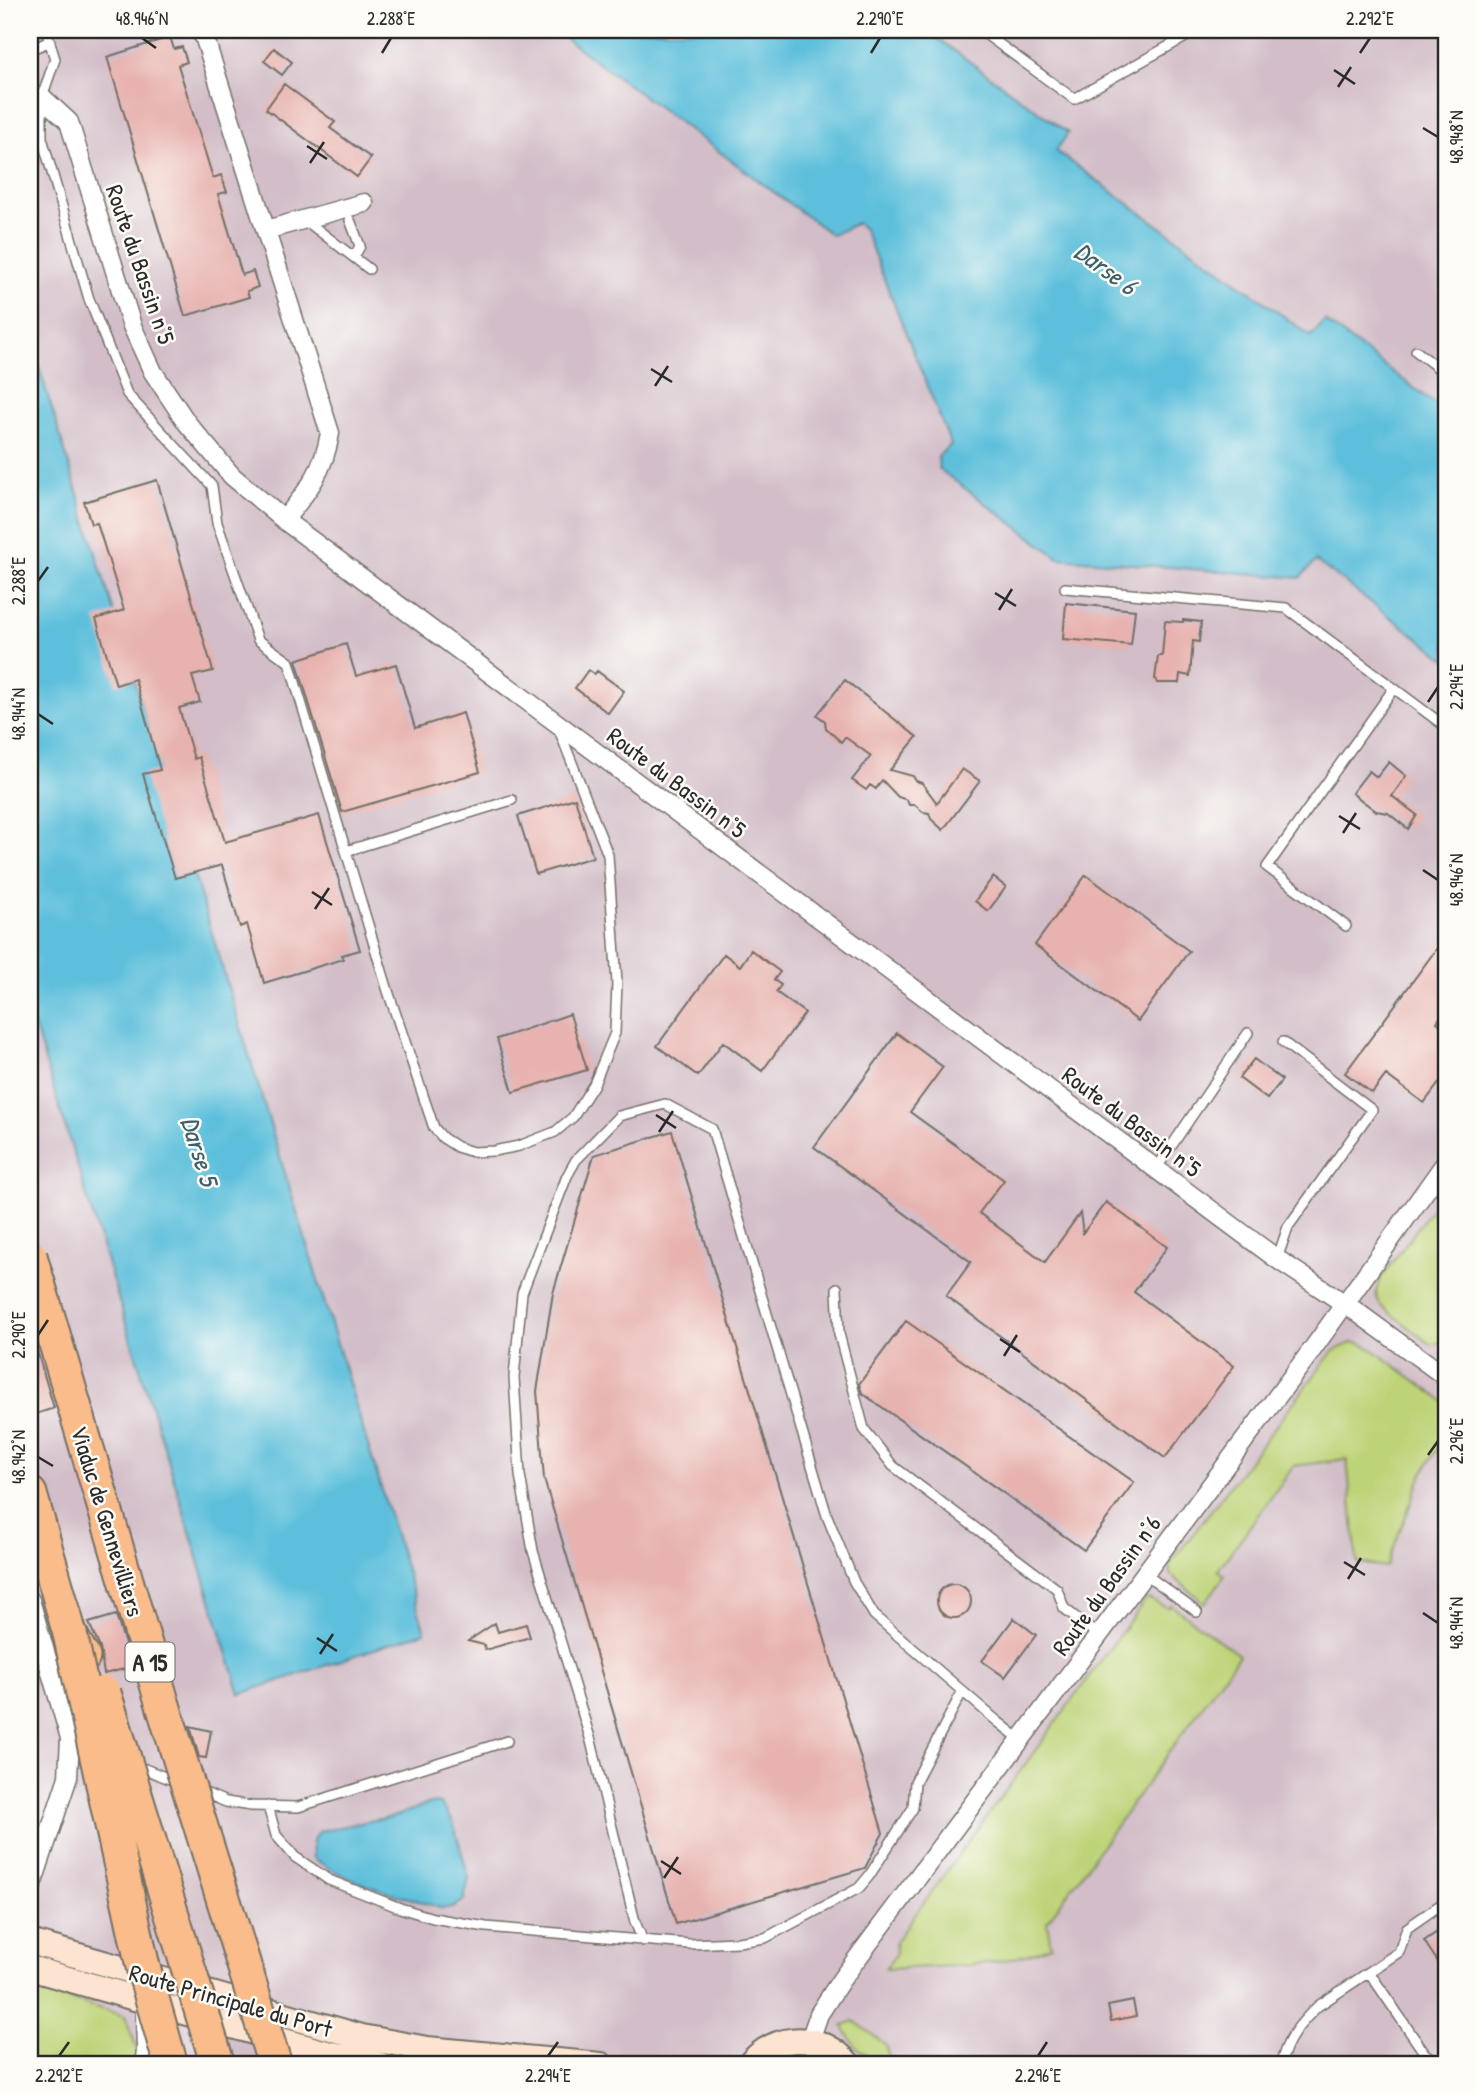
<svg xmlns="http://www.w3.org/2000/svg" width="1476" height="2095" font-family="'Patrick Hand',sans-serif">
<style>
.industrial{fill:#d2bdc8}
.green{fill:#bdd377;stroke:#747f51;stroke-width:2}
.water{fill:#5dbfdb;stroke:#447583;stroke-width:2}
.building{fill:#e7b2af}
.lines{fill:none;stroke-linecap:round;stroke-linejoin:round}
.service-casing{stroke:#736f68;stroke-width:12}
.minor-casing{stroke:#736f68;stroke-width:21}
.secondary-casing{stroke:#736f68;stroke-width:28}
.motorway-casing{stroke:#736f68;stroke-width:37}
.service{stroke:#fff;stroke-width:9}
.minor{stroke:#fff;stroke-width:18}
.secondary{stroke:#fde4d0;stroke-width:24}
.motorway{stroke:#f9bc8a;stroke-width:33}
.motorway-bridge-casing{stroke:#736f68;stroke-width:37;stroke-linecap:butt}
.motorway-bridge{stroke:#f9bc8a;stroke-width:33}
.ticks{fill:none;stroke:#2b2b2b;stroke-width:2.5}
.labels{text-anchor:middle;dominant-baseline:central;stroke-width:5;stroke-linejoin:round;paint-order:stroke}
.shield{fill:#fdfcf7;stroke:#6a6a68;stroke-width:2}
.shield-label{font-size:23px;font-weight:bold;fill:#2b2b2b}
.street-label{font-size:24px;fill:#2b2b2b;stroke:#fdfcf7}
.water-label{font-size:26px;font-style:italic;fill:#3c5f69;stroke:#fdfcf7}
.neatline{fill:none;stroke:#2b2b2b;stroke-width:2.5}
.ticks-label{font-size:18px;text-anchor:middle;fill:#2b2b2b}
</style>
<rect width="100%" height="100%" fill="#fdfcf7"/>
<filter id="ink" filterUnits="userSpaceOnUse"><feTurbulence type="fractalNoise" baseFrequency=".0143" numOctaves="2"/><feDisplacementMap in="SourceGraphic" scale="14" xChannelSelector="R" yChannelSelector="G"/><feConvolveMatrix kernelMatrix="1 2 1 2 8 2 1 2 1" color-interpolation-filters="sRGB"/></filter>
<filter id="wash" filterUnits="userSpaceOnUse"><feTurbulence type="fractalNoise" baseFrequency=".00686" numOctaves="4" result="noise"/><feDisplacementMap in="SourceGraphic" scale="28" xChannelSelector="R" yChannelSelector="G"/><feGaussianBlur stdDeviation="1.57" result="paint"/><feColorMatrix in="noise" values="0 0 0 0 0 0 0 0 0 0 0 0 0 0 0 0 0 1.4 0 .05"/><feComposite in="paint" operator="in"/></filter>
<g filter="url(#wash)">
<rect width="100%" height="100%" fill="#f8ecda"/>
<path class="industrial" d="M30,30h524l278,205 25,-12 7,6 87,216 -12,24 120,89 241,20 16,-17 130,98v1406h-1416v-1053l210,681 184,-61 -394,-1295z
M926,30h520v382l-121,-91 -13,16 -256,-186 12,-18z"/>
<path class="green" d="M1446,1189v152l-15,4 -50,-39c-7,-9 -5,-17 -1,-27z
M1353,1342l7,1 12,6 74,54v30l-25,44 -35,90 -29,-4 -10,-104 -53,7 -76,104 7,5 -20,28 -35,-29v-10l163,-213z
M1146,1599c8,0 14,7 23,9l2,-3 68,50 -192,267 4,24c-52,23 -110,20 -166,23l11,-15 -1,-12z
M30,1987l95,29 14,39 -3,10h-106z
M854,2021l31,23 6,21c-21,-3 -41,-20 -48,-40z"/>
<path class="water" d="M554,30h372l142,103 -12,18 255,185 14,-15 121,91v247l-130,-98 -16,17 -241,-20 -120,-89 -1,-13 13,-11 -87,-216 -7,-6 -25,12z
M30,337l395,1295 -185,62 -210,-682z
M430,1803l11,1 12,18 16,56 -5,22 -11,8h-13c-41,-14 -91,-24 -127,-50l-1,-18 8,-9 79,-16z"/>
<g id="blocks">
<path class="building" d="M170,37l4,12 8,-2 5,15 -9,3 35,113 8,-3 6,17 -9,2 24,81 11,-4 5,16 -11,4 2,6 -64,19 -78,-259z
M274,48l18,14 -10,13 -18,-14z
M284,84l51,38 -5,6 41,30 -14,19 -91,-68z
M157,480l56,191 -21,5 8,26 -21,6 15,51 5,-2 26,85 94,-27 41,135 -18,5 1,4 -79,24 -17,-59 -7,3 -18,-62 -47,13 -32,-104 17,-4 -25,-91 -19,6 -20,-66 28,-9 -27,-87 -6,1 -7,-22z
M1066,603l69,7 -4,35 -68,-6z
M1183,620l18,2 -2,20 -6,-1 -3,35 -10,-2 -1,9h-22v-3l-2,-1 3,-23h4l3,-35 18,1z
M346,644l10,32 40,-12 19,64 48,-15 17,59 -138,40 -46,-152z
M588,670l7,4 2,-3 27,20 -16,22 -33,-25z
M845,680l72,57 -27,33 23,6 3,5 6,2 15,20 25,-34 18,12 -37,49 -12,-11 -2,-6 -6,-1 -8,-7h-6l-2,-5 -9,-3 -16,-17 -6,9 -6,-4 -4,5 -14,-10 19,-24 -26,-19 -4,5 -15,-14 -1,-7 -8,-6z
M1389,762l17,14 -14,20 25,19 -9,14 -20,-16 -12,-2 -24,-18 17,-22 8,6z
M575,798l18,59 -57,17 -18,-58z
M1086,875l103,76 -51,70 -103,-76z
M993,877l13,10 -18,24 -13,-10z
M1446,936v73l-9,13 9,7v45l-22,29 -38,-28 -14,18 -27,-20z
M751,950l29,22 -6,8 7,5 -5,7 29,21 -43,58 -39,-29 -25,34 -41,-30 67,-92 16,12z
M570,1014l17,56 -74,22 -16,-53z
M897,1033l46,34 -33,45 94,68 -25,33 66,49 35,-49 3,20 23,-31 61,45 -33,45 100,74 -69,92 -219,-162 25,-34 -157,-115z
M1254,1059l28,21 -15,19 -28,-21z
M672,1131l211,702 -18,35 -189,56 -132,-445 -7,-88 16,-98 41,-138z
M906,1321l228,161 -50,68 -222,-157 -3,-9z
M30,1341h4l20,67 -18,6 -6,-22z
M937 1601a17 17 0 1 1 34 0a17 17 0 1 1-34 0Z
M116,1615l16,52 -28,7 -4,-26 -11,-25z
M1014,1618l22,17 -31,42 -23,-16z
M495,1623l3,9 28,-8 4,13 -45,13 -1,-5 -16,-4z
M190,1726l21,5 -5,27 -7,-1z
M1446,1926v48l-22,-33z
M1133,2001l3,15 -25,5 -3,-15z"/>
</g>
</g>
<g filter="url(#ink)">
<use href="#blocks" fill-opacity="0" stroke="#736f68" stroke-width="2"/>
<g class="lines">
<defs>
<path id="service" d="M46,30l9,29 -13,38v41l47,161 38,95 85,92 5,37 41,117 31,22 99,329 46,137 9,10 14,9 16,5 21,-1 25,-5 36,-14 18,-15 21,-33 21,-51 2,-50 -9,-128 -50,-128
M980,30l94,69 124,-69
M30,50l20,-9
M1444,169l2,-3
M305,220l64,49
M350,220l10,26 -6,11
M1416,351l30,23
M1065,588l221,20 160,119
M1443,828h3
M346,851l166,-51
M1346,926l-79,-59 127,-179
M1156,1169l92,-136
M1277,1259l11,-32 84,-117 -89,-68
M837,1288l2,46 25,95 29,37 164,123 7,19 35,28
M1436,1368l10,-13
M1144,1573l53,39
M135,1765l42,17
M200,1791l26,11 25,4 47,1 209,-66
M268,1806l8,29 19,22 34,23 71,28 33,10 53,9 203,17 49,-2 27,-4 94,-50 10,-12 44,-68 2,-26 47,-90
M643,1941l-8,-19 -44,-181 -58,-190 -13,-76 -6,-98 8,-84 45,-117 9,-16 43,-44 46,-12 47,25 115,387 27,66 20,33 123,106 24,19
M1369,1972l56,82 19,11
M1281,2065c4,-24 19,-42 37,-59l81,-54 8,-24 39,-27"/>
<path id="minor" d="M198,30l6,6 126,397c-6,38 -22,58 -46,87
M42,97l27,25 63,204 21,46 34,51 45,53 52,44 993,739 77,51 92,67
M266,230l98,-27
M30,1600l40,138 -2,39 -38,114
M810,2040l9,-26 22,-34 468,-626 137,-192
M144,2065l2,-15 -1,-36"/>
<path id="secondary" d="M30,1942l332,95 65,12 174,16
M30,1968l293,84 57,13
M749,2065c26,-33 74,-33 100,0"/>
<path id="motorway" d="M30,1494l40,140 13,23"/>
</defs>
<use href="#service" class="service-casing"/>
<use href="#minor" class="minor-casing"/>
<use href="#secondary" class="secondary-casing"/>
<use href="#motorway" class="motorway-casing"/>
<use href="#service" class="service"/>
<use href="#minor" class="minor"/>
<use href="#secondary" class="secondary"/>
<use href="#motorway" class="motorway"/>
<defs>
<path id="motorway-bridge" d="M30,1256l133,449 112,360
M70,1634l73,333 28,98
M104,1693l114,372"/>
</defs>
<use href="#motorway-bridge" class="motorway-bridge-casing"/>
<use href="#motorway-bridge" class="motorway-bridge"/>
</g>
</g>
<path class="ticks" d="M142,38l14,10M382,53l9,-15M871,53l9,-15M1360,53l10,-15M1334,70l21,14M1338,87l13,-20M1423,128l15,9M307,146l20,13M310,163l14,-21M651,369l21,13M655,386l13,-20M38,581l10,-14M995,593l21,13M999,610l13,-21M1428,702l10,-15M38,714l15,10M1339,816l21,13M1343,833l13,-20M1423,870l15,10M312,892l20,13M315,909l14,-21M656,1115l20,13M659,1132l14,-21M38,1335l10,-15M1000,1339l20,13M1004,1356l13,-21M1428,1455l10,-14M38,1457l15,9M1344,1562l21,13M1348,1579l13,-21M1423,1613l15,10M317,1638l20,13M320,1654l13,-20M661,1861l20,13M664,1878l14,-21M59,2056l10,-14M548,2056l10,-14M1038,2056l9,-14"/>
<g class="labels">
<rect class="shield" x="125.5" y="1642.5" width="49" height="39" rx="5"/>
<g class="shield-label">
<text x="150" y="1662">A 15</text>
</g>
<g class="street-label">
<text transform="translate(141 264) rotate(71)">Route du Bassin n°5</text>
<text transform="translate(677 782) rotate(37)">Route du Bassin n°5</text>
<text transform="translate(1132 1121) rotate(37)">Route du Bassin n°5</text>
<text transform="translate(108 1521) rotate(73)">Viaduc de Gennevilliers</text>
<text transform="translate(1106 1585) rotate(-54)">Route du Bassin n°6</text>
<text transform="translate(231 2000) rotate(16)">Route Principale du Port</text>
</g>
<g class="water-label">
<text transform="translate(1106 268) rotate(36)">Darse 6</text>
<text transform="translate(200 1151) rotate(73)">Darse 5</text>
</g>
</g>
<rect width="1476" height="2095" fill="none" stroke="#fdfcf7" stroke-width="77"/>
<rect x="38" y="38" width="1400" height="2018" class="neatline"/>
<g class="ticks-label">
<text x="142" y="25">48.946°N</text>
<text x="391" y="25">2.288°E</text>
<text x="880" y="25">2.290°E</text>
<text x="1370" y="25">2.292°E</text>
<text transform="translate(1457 137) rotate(-90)" y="6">48.948°N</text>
<text transform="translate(19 581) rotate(-90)" y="6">2.288°E</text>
<text transform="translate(1457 687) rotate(-90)" y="6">2.294°E</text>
<text transform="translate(19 714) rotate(-90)" y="6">48.944°N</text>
<text transform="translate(1457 880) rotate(-90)" y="6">48.946°N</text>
<text transform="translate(19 1335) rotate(-90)" y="6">2.290°E</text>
<text transform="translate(1457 1441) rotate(-90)" y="6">2.296°E</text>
<text transform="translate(19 1457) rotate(-90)" y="6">48.942°N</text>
<text transform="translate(1457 1623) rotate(-90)" y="6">48.944°N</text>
<text x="59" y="2082">2.292°E</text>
<text x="548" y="2082">2.294°E</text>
<text x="1038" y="2082">2.296°E</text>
</g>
</svg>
